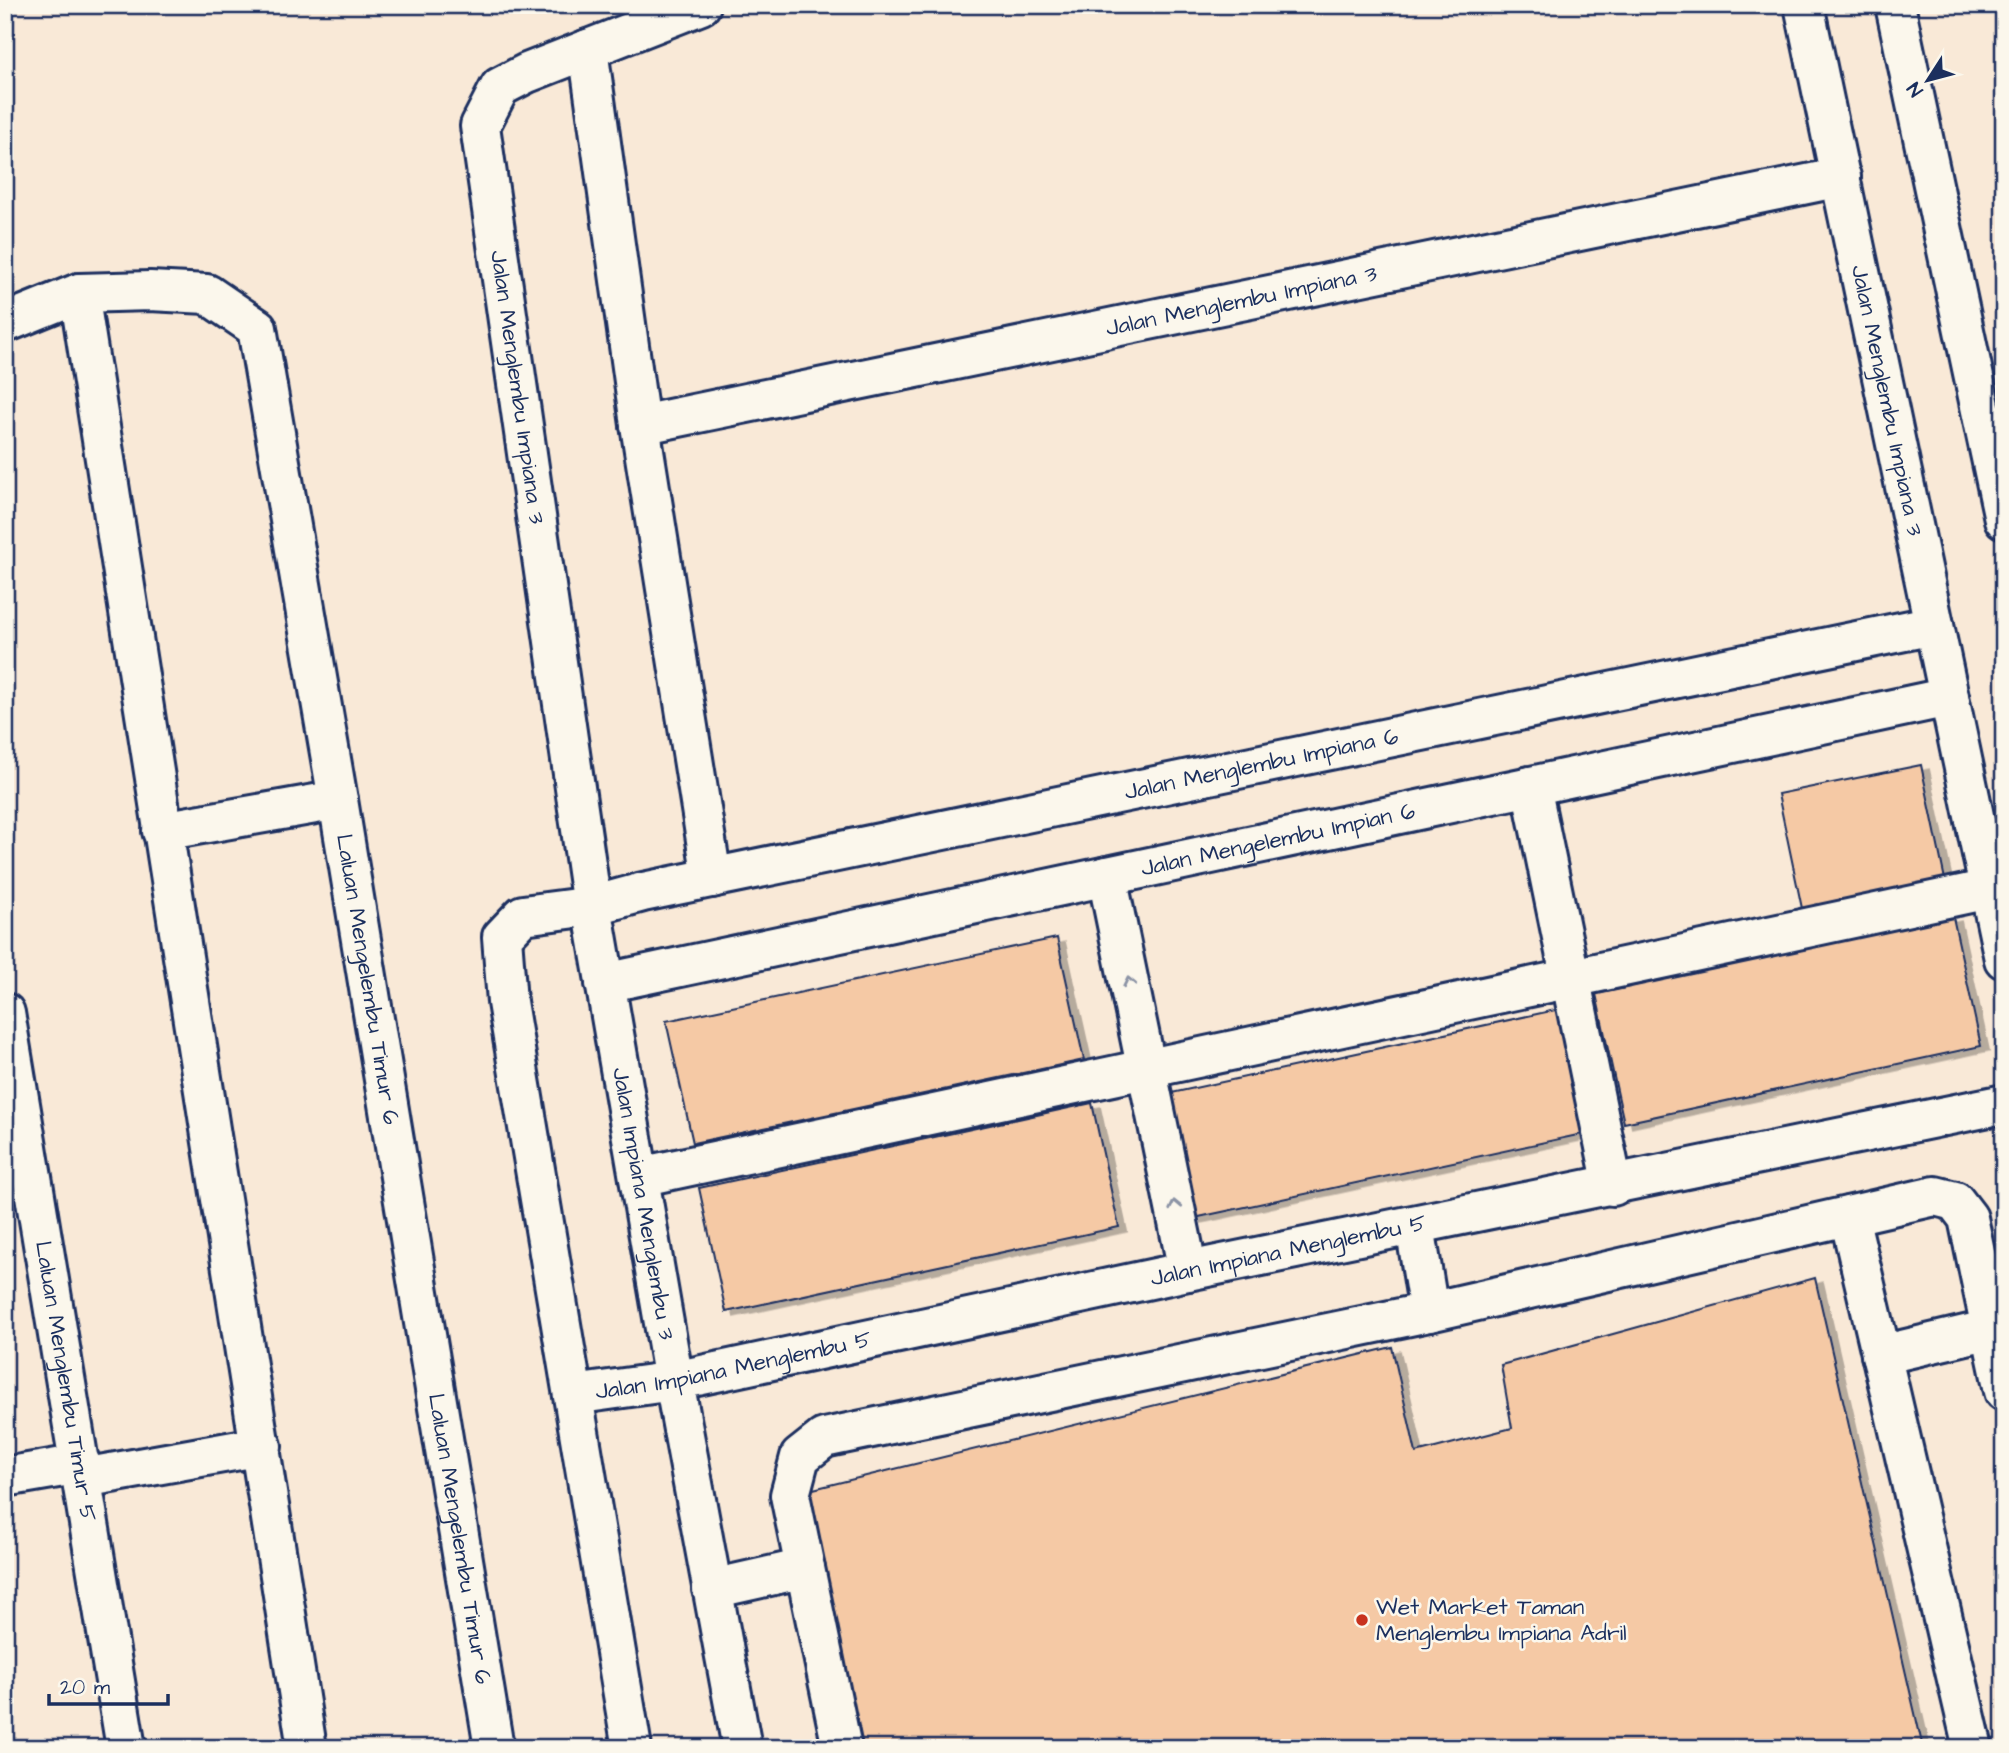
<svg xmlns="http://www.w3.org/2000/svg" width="2009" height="1753" font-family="'Architects Daughter',sans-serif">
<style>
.building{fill:#f5c9a5;stroke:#1b2f5e;stroke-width:2;filter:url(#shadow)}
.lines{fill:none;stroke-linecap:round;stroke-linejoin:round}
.minor-casing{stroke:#1b2f5e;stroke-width:44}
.minor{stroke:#fbf7ec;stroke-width:38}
.oneway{stroke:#8b93a5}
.poi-dot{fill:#c8321e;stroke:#fbf7ec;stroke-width:2.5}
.labels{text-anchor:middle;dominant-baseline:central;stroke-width:5;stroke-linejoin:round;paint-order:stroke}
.street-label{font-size:23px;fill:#1b2f5e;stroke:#fbf7ec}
.poi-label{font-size:23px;fill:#1b2f5e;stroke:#fbf7ec;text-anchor:start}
</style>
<defs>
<filter id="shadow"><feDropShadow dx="8" dy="4.5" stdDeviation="0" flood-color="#0004"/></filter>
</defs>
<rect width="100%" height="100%" fill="#f9e9d7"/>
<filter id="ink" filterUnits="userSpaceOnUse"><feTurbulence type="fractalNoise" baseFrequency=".0143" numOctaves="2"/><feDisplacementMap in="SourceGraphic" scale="14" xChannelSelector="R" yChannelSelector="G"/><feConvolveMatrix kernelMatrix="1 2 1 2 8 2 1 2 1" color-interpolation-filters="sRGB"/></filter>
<g filter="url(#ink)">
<path class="building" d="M1921,765l26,124 -143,29 -26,-124z
M1953,917l28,129 -357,77 -28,-129z
M1057,938l27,122 -391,83 -27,-122z
M1560,1009l27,124 -393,85 -27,-124z
M1092,1103l27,124 -393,85 -27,-124z
M1815,1278l108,470h-1066l-52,-257 587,-144 24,106 96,-25 -11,-63z"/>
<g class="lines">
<defs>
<g id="minor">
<path id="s1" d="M701,5l-174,68 -27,14 -20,39 112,780 82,475 68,367"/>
<path id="s2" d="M1804,5l200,954"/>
<path d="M1895,5l109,514"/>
<path d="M588,49l52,376 72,453"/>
<path d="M79,293l228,1455"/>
<path id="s3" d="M5,323l74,-30 71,-2 57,3 50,34 81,472 156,948"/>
<path id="s4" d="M640,425l1201,-248"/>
<path d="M1531,786l82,400"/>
<path d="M162,831l176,-31"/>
<path d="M1107,876l81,395"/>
<path id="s5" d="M605,983l1344,-286"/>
<path id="s6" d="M5,1013l121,735"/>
<path d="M639,1177l1350,-288"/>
<path d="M1849,1216l124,532"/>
<path d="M1429,1312l506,-116 20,5 13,17 23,111 13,-2"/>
<path d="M1881,1355l110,-26 13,62"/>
<path id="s7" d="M573,1395l101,-14 514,-110 816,-167"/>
<path d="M5,1477l76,-13"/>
<path d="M83,1478l179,-32"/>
<path d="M805,1568l-15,-73 10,-38 24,-19 605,-126 -14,-86"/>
<path d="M712,1589l93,-21 37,180"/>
<path id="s8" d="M632,1748l-125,-746 -5,-65 21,-22 69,-9 51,-14 1291,-267"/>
</g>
</defs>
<use href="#minor" class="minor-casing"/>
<use href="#minor" class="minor"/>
</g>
<defs><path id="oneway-chevron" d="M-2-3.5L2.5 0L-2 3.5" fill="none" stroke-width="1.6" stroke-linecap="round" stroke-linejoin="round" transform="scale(1.75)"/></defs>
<g class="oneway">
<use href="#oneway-chevron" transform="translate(1129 982) rotate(-102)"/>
<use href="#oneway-chevron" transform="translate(1175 1205) rotate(-102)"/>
</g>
</g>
<circle class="poi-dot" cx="1362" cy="1620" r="7"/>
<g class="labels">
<g class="street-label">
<text stroke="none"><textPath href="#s4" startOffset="614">Jalan Menglembu Impiana 3</textPath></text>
<text stroke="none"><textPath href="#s1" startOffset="525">Jalan Menglembu Impiana 3</textPath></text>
<text stroke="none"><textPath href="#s2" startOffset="404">Jalan Menglembu Impiana 3</textPath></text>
<text stroke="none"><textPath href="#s8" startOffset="1606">Jalan Menglembu Impiana 6</textPath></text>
<text stroke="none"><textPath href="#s5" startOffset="688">Jalan Mengelembu Impian 6</textPath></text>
<text stroke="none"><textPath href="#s3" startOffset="929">Laluan Mengelembu Timur 6</textPath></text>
<text stroke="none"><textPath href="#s1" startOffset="1351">Jalan Impiana Menglembu 3</textPath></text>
<text stroke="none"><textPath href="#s7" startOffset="730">Jalan Impiana Menglembu 5</textPath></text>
<text stroke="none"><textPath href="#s7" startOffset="163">Jalan Impiana Menglembu 5</textPath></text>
<text stroke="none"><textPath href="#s6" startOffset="373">Laluan Menglembu Timur 5</textPath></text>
<text stroke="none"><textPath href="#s3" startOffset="1496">Laluan Mengelembu Timur 6</textPath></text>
</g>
<g class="poi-label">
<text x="1376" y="1607">Wet Market Taman<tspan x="1376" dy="26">Menglembu Impiana Adril</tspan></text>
</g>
</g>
<rect width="2009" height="1753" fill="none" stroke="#fbf7ec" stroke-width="28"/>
<rect x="14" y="14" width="1981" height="1725" fill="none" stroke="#1b2f5e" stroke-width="2.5" filter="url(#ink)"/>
<g transform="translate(1928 80) rotate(234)" stroke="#fbf7ec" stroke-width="5" paint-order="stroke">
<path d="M0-5L12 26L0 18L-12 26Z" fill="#1b2f5e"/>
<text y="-10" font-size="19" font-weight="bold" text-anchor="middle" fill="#1b2f5e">N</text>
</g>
<path d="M49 1694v10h119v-10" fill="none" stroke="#1b2f5e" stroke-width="3.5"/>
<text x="60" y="1694" font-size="21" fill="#1b2f5e" stroke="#fbf7ec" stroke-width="5" paint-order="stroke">20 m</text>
</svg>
